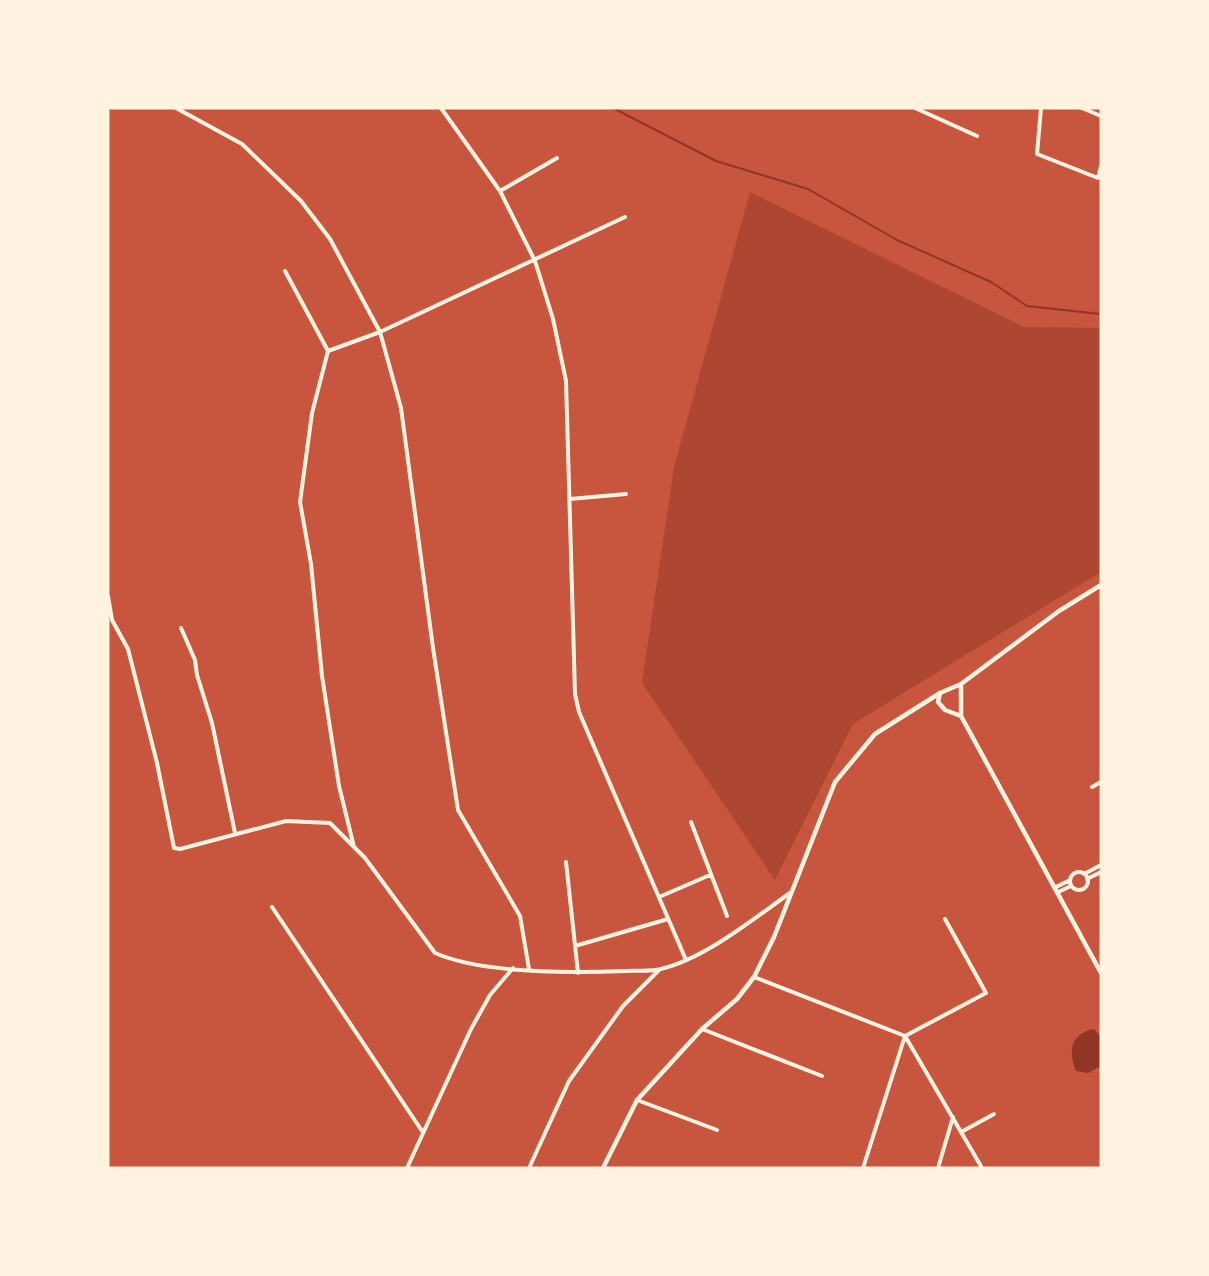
<svg xmlns="http://www.w3.org/2000/svg" width="1209" height="1276" font-family="'Fira Sans Condensed',sans-serif">
<style>
.green{fill:#ae4732}
.water{fill:#8f3625}
.lines{fill:none;stroke-linecap:round;stroke-linejoin:round}
.stream{stroke:#8f3625;stroke-width:2}
.minor{stroke:#fff3e0;stroke-width:4}
.tertiary{stroke:#fff3e0;stroke-width:4.5}
</style>
<rect width="100%" height="100%" fill="#c8553d"/>
<path class="green" d="M750,192l274,135 77,1v244l-248,152 -78,156 -133,-197 32,-216z"/>
<path class="water" d="M1094,1029l7,8v29l-13,7 -12,-2c-8,-20 -6,-37 18,-42z"/>
<g class="lines">
<path class="stream" d="M613,108l103,53 92,28 89,51 94,42 36,24 74,8"/>
<path class="minor" d="M176,108l66,36 59,57 29,38 50,93 21,76 32,240 25,162 62,106 9,53
M441,108l59,83 35,70 18,58 13,62 9,313 4,18 107,248
M915,108l62,28
M1041,108l-4,46 61,24 3,-12
M1082,108l19,8
M500,191l57,-33
M285,271l43,80 -16,62 -12,89 11,62 11,112 17,110 15,61
M328,351l52,-19 245,-115
M570,499l56,-5
M108,596l4,24 16,29 29,114 17,85 6,1 106,-28 44,2 35,35 70,95c48,21 137,20 190,18 11,-1 25,1 36,-2 45,-11 92,-50 129,-76
M181,628l14,32 2,15 15,48 23,110
M1092,787l9,-5
M691,822l36,94
M566,862l12,111
M1070 881a9 9 0 1 1 18 0a9 9 0 1 1-18 0Z
M1084,874l17,-9
M1087,879l14,-7
M1056,887l14,-7
M1058,892l13,-6
M659,897l51,-22
M272,907l150,224
M575,946l93,-27
M754,977l151,59 77,132
M702,1029l120,47
M637,1100l80,30
M963,1131l31,-17
M407,1168l64,-139 19,-34 23,-27
M529,1168l40,-87 54,-75 36,-36
M863,1168l42,-132 81,-43 -41,-74
M938,1168l15,-51"/>
<path class="tertiary" d="M961,684v32l140,257
M940,693l-2,9 7,8 16,6
M603,1168l34,-68 65,-71 35,-30 17,-22 20,-40 61,-155 40,-48 65,-41 21,-9 98,-73 42,-26"/>
</g>
<rect width="1209" height="1276" fill="none" stroke="#fff3e0" stroke-width="219"/>
</svg>
